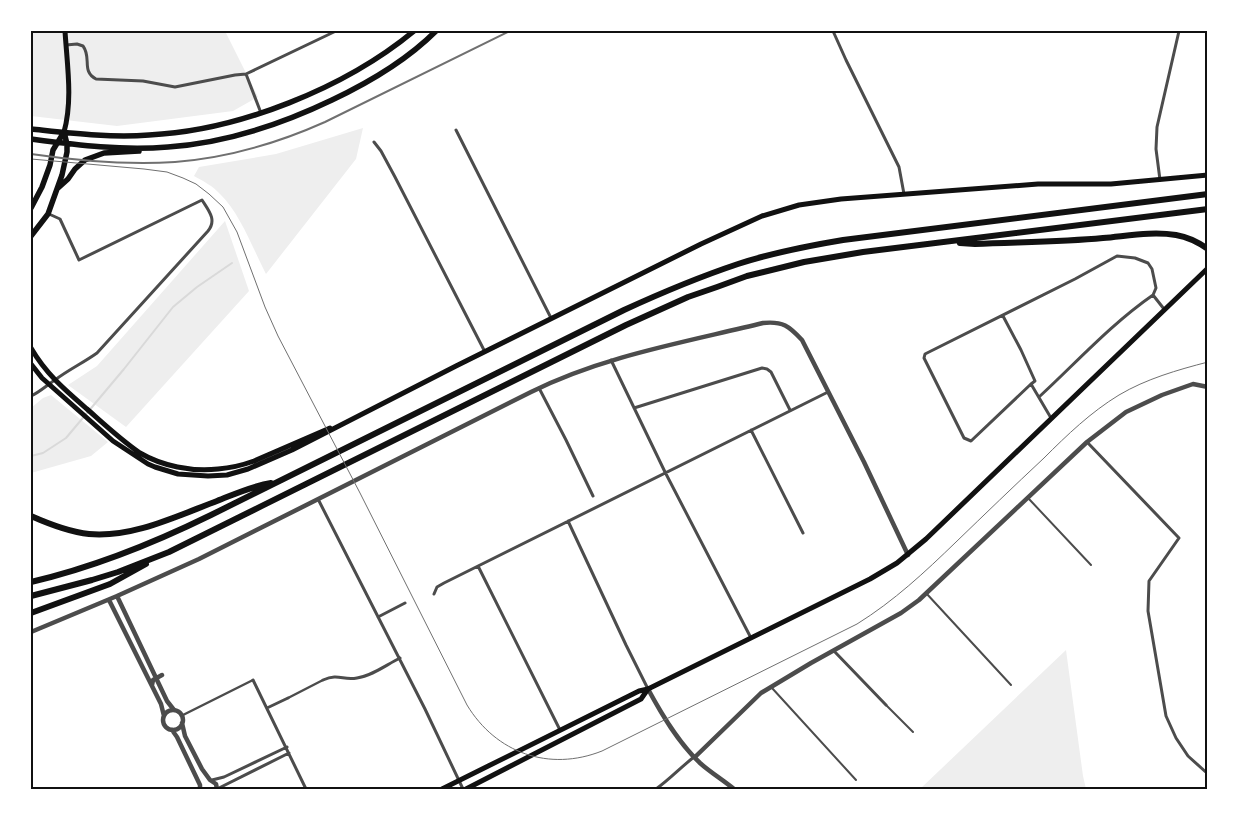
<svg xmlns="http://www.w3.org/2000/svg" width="1239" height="820" font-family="Helvetica,sans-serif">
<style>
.green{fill:#eee}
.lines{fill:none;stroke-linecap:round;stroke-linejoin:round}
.stream{stroke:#d9d9d9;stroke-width:2}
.service{stroke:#4c4c4c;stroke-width:2}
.pedestrian{stroke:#4c4c4c;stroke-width:2.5}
.minor{stroke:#4c4c4c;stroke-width:3}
.tertiary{stroke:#4c4c4c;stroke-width:4.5}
.secondary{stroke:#111;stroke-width:5}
.primary{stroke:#111;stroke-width:5.5}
.motorway{stroke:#111;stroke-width:6}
.tram{stroke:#707070;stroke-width:1}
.rail{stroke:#707070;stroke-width:2}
.neatline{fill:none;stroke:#111;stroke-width:2}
</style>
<rect width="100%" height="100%" fill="#fff"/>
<path class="green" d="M31,31h194l33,66 -25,14 -116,15 -86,-10z
M363,128l-7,31 -90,115c-13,-25 -26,-61 -46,-80 -7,-8 -17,-13 -26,-18l5,-9 77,-13z
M225,221l24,70 -123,136 -58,-42 29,-19z
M51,395l57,47 -17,14 -60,17v-65l12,-10z
M1066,650l17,126 3,13h-166z"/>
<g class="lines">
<path class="stream" d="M31,456l12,-3 23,-15 58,-69 49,-62 24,-20 35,-24"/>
<path class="service" d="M1029,499l62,66
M926,593l85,92
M772,688l84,92
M886,705l27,27"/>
<path class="pedestrian" d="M288,698l35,-18
M181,716l72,-36"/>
<path class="minor" d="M833,31l13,29 53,107 5,27
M66,45l11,-1 6,2c9,12 -2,25 13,33l47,2 32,6 60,-12 11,-1
M261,113l-15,-39 90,-43
M456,130l95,188
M374,142l7,9 14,26 90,175
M1160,180l-4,-31 1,-22 22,-96
M1003,316l18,34 14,31 -4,3
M611,360l54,112 86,166
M539,388l27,52 27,56
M31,396c9,-4 16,-11 24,-16 13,-10 28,-17 42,-27l111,-122c9,-11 1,-20 -6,-31l-123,60 -19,-41 -11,-5
M1039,397c37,-34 72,-73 114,-102
M634,408l128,-40 5,1 4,3 19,38
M1051,418l-20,-34 -60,57 -7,-3 -40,-80 1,-4 150,-75 42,-23 18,2 13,5 4,6 4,19 -3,7 11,14
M751,430l52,103
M1087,442l92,96 -30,43 -1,30 18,105 10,22 12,18 20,18
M318,499l107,210 38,80
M568,521l58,124 22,44
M478,566l82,164
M434,594l3,-7 7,-4 384,-191
M378,617l27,-14
M834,651l52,54
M253,680l53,109
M323,680c16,-7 20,1 34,-2 15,-2 29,-13 43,-20
M267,708l21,-10
M212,780l12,-3 63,-30
M217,789l72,-36
M656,789c13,-9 25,-22 38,-32"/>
<path class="tertiary" d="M117,596l50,105 7,9
M109,600l52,104 3,12
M31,632l86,-36 82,-37 332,-167c72,-36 155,-50 232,-69 20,-2 26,3 39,17l62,122 44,93
M152,685l1,-5 9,-5
M648,689c14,26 30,53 52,74 10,9 23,17 34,26
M163 720a10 10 0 1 1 20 0a10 10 0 1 1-20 0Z
M182,723l3,13 17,33 8,11 6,4 1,5
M172,730l5,7 23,48v4
M695,757l66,-64 50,-30 90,-50 18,-13 168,-158 39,-30 36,-17 31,-11 15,3"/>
<path class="secondary" d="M64,132c9,-32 3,-68 1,-101
M31,348c15,26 34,42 56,61 17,15 34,31 53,44 22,13 52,19 78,16 12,-1 25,-4 36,-8l76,-33
M31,364l11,14 71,63 35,23 7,3 23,7 30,2 19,-1 21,-6 44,-19 164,-84 245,-122 61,-28 37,-11 42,-6 197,-15h73l97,-9
M442,789l197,-98 9,-2 222,-110 27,-16 29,-24 282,-271
M466,789l175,-90 7,-10"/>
<path class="primary" d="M31,129c39,4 79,9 118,6 89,-4 196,-47 265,-104
M31,139c46,6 91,12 137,8 57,-4 112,-22 164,-47 38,-18 74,-39 104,-69
M58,188l10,-9 7,-10 10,-9 19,-7 35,-2
M31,208l11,-21 8,-22 3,-15 11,-18
M31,236l17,-22 14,-39 5,-23v-8l-3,-12"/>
<path class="motorway" d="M960,243l15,1c43,-2 86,-2 128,-6 24,-2 49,-7 73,-3 12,2 22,7 32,14
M31,516c18,8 38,16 58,18 43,4 88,-18 128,-33 18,-7 35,-15 54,-18
M31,582c64,-15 121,-38 180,-67l413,-205c37,-17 75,-33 114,-46 34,-11 69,-18 105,-24l365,-46
M31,596l61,-16 26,-8 51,-20 457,-227 62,-28 29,-10 30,-11 57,-14 59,-10 345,-43
M31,613l79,-29 36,-20"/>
<path class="tram" d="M31,159l113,10 23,3 16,6 13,6 13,10 14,13 14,25 28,75 13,29 82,157 107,212c29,48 82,67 135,46l255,-127c37,-23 68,-52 99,-82 29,-28 58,-56 88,-84 23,-23 47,-46 75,-63 27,-16 58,-25 89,-33"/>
<path class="rail" d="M31,154c48,7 96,11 144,8 52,-4 103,-19 150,-40l185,-91"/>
</g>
<rect width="1239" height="820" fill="none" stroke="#ffffff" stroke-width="65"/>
<rect x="32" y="32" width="1174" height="756" class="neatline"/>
</svg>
